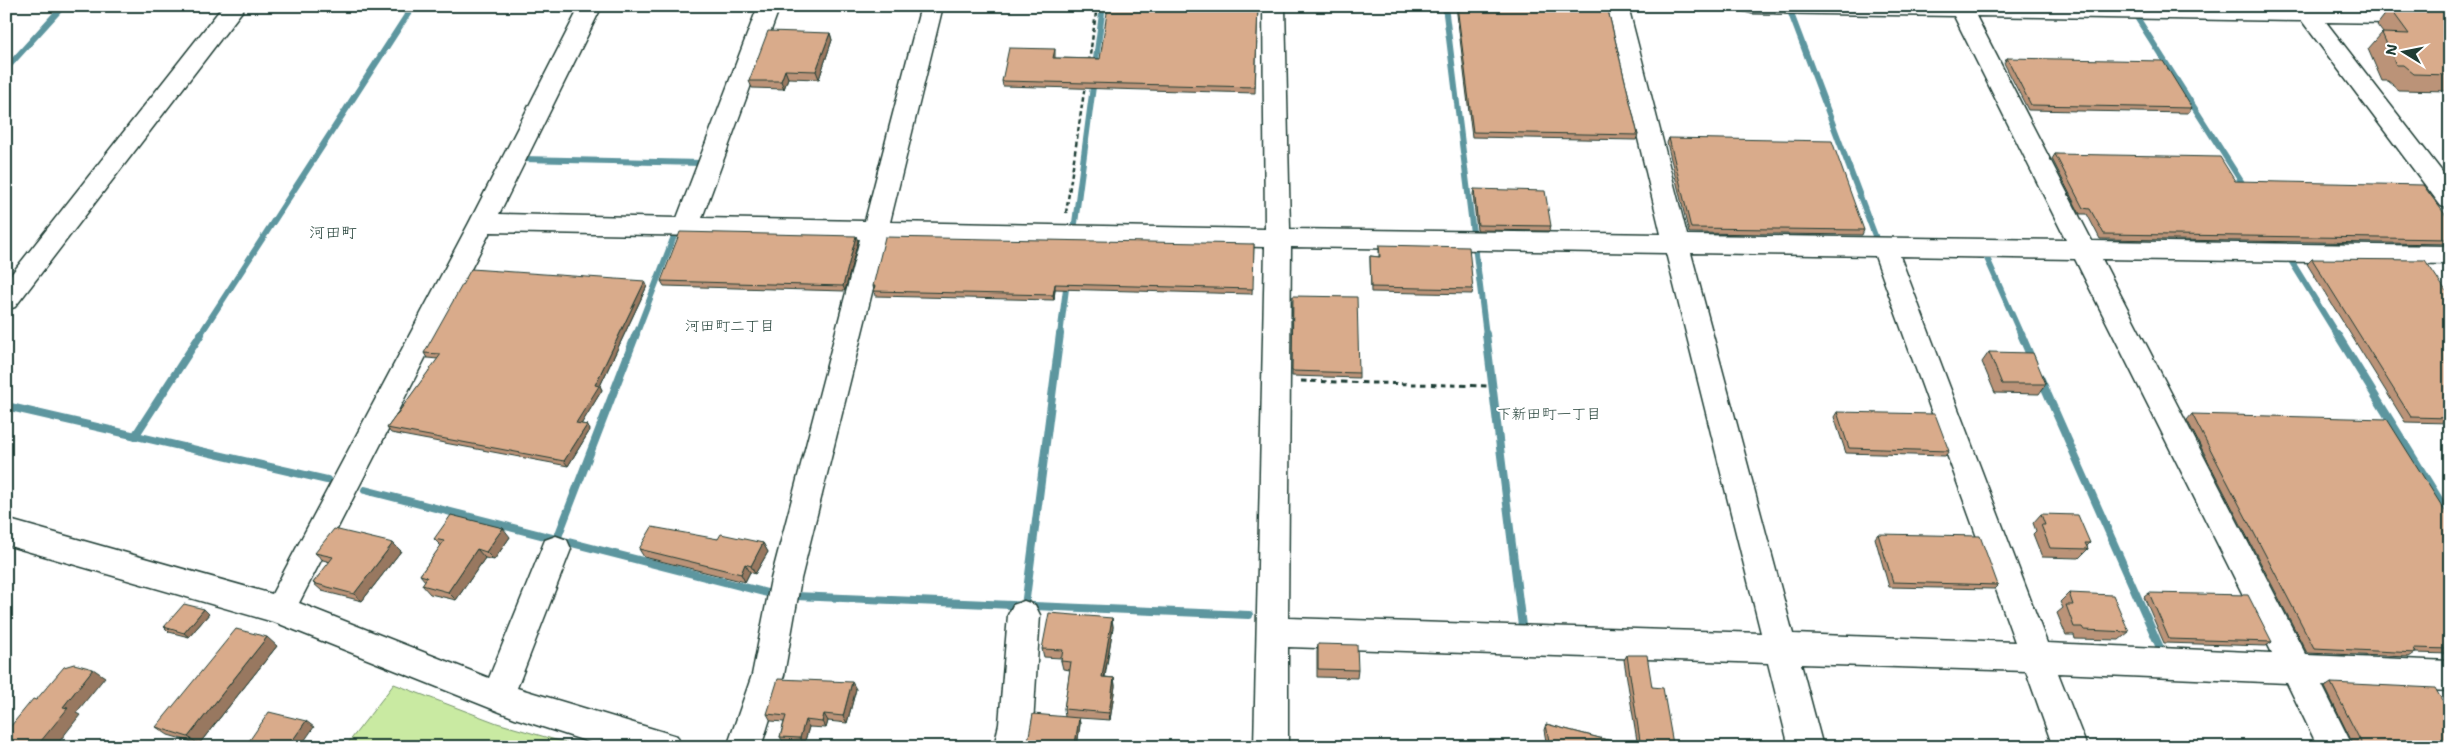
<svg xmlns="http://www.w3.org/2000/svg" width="2456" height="753" font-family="'Shantell Sans','Klee One',sans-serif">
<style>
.green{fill:#c9eaa2;stroke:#74946b}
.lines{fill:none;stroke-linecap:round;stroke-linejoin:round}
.stream-far1{stroke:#5d969f;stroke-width:6}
.stream{stroke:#5d969f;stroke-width:8}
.minor-casing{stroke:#1f3d34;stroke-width:3}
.path-far1{stroke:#1f3d34;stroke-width:2.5;stroke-dasharray:4.5 3;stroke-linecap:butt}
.path{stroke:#1f3d34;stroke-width:3;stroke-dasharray:5.5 4.5;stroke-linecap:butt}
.minor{fill:#fff;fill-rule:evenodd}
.wall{fill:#bb9378;stroke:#1f3d34}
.shaded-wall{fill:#987861;stroke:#1f3d34}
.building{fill:#d9ab8b;stroke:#1f3d34}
.labels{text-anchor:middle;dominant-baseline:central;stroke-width:4;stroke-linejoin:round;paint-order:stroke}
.neighbourhood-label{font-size:15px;fill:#1f3d34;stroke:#fff}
.quarter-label{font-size:16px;fill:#1f3d34;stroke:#fff}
</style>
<rect width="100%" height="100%" fill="#fff"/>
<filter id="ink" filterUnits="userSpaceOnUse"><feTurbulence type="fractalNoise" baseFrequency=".02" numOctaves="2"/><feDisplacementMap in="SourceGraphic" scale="10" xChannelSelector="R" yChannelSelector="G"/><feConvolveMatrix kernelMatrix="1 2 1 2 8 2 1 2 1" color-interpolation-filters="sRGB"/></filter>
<g filter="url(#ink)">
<path class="green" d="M394,684l103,39 83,24h-235z"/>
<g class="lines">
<path class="stream-far1" d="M1445,6l28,227
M1790,11l87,230
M2136,16l110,173
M1095,67l8,-61
M6,69l57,-63
M522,159l179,4
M1075,223l19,-144
M1475,246l11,89
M1979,256h7l35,79
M2290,259l47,76
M200,335l213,-329
M636,335l40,-104
M1060,335l7,-54"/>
<path class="stream" d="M1486,334l36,292
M2021,334l12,28
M2337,334l113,183
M2040,377l121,273
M6,406l321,74
M135,436l66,-102
M365,490l406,104
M557,539l79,-205
M795,596l454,19
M1025,606l35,-272"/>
<defs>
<path id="minor" d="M223,6h23l-231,301 -9,3v-29z
M580,6h22l-103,208 178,4 81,-212h22l-78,212 163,3 56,-215h22l-53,216 375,7 -2,-223h22l5,223 371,5 -55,-228h22l59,229 379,5 -112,-224 -202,-3 -8,-2 -3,-5h572l2,2 135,2v14l-124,-2 124,160v27l-9,-3 -139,-185 -326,-5 116,225 358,5v18l-348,-5 204,396 144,6v30l-128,-6 31,62h-35l-31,-64 -229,-10 29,74h-34l-27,-76 -225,-7 22,83h-34l-21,-84 -480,-16v100h-34l11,-500 -380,-7 -84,339 -17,96 -23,72h-34l25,-72 19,-96 89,-340 -370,-7 -191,371 190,75 56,-138 11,-4 11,4 4,9 -54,139 160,48 5,11h-78l-89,-29 -238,-95 -271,-78v-26l266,75 197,-371zM1291,247l375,6 95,380 -473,-15zM1691,253l184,3 140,386 -222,-8zM1900,256l175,3 197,394 -225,-10z
M1024,601l11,4 5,10 -7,109 -5,23h-34l5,-23 9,-109 5,-10z"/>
</defs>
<use href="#minor" class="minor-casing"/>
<path class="path-far1" d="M1089,62l8,-56
M1066,213l19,-128"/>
<path class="path" d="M1301,381l186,5"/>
<use href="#minor" class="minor"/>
</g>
<path class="wall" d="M1258,6l-3,87 -252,-7 -1,-5 53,-32v9l45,1z
M1456,6h151l31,129 -2,5 -164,-3z
M2363,6h87v3l-87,-2z
M2390,8l60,1v82l-51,-1 -11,-9h-6l-14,-32 14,-16h1l-6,-8z
M830,33l2,7 -13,39 -31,-1 -4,11 -32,-1 -3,-7z
M2007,58l185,50 -4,5 -160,-3 -24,-47z
M1669,138l195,92 -2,5 -173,-2 -22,-90z
M2055,154l180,27 215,40v23l-350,-5 -13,-25h-7l-28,-55z
M1474,189l77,37 -2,5 -72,-1 -4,-36z
M858,241l-13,50 -181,-5 -3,-5z
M1254,244l-2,50 -197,-5 -1,11 -179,-4 -2,-10z
M1379,245l94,44 -1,5 -101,-2 -1,-31v-5l9,1z
M2312,259l134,32h4v132l-45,-1 -98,-158z
M647,286l-47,100 2,4 -21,34 6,1 3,5 -22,36 -177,-33 -4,-5 51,-69 -11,-1 -3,-5z
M1293,296l66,77v5l-67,-2z
M1989,352l57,32 -7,10 -44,-1 -13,-31z
M1837,412l112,39 -4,5 -99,-3 -12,-36z
M2192,414l258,105v135l-35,-1 -6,4 -102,-4 -120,-233z
M2041,514l49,29 -3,3 1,3 -9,9 -37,-1 -9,-23 3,-3 -3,-8z
M1878,534l120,51 -4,4 -105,-2 -14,-49z
M510,537l-16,23 -9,-2 -29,42 -26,-6 -8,-9 3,-4 -5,-6 21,-29 -7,-7z
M718,539l45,4 5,9 -13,22 -5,-2 -5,10 -101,-25 -5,-8z
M401,551l-39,50 -40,-10 -9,-8 17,-21 -7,-2 -8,-7z
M2069,593l60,39 -10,8 -44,-1 -1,-4h-8l-9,-22 6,-5 -3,-6z
M2149,593l123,49 -6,4 -102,-3 -20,-46z
M204,609l5,5 -20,23 -20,-5 -5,-5z
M1112,618l1,9 -8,50 9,1 1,8 -5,34 -31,-2 1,6 -3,23h-56l7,-6 37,-24 -1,-8 6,-39 -7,-1 -2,-8v-3l-17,-1 -2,-8z
M1318,644l40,26 -1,8 -40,-1v-25z
M277,646l-78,98 -31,-9 -12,-8z
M1627,655l25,32 21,57 -2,3h-33l-14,-87z
M2331,683l119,64h-97l1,-1 -29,-59z
M856,689l-9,34 -19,-2 -2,7 -17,-1 -5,17 -20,-1 -4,-6 4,-15 -13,-1 -4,-7z
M1546,724l88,23h-87l-3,-17z"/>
<path class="shaded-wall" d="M830,33l2,7 -13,39 -3,-8z
M785,70l3,8 -4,11 -3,-8z
M856,236l2,5 -13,50 -2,-5z
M645,281l2,5 -47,100 2,4 -23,38 -3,-5 19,-38z
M1055,284v5l-1,11 -1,-5z
M587,425l3,5 -22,36 -4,-5z
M503,528l7,9 -16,23 -8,-8z
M393,543l8,8 -39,50 -8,-7z
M763,543l5,9 -13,22 -4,-8z
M477,549l8,9 -29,42 -8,-8z
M745,564l5,8 -5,10 -4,-8z
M204,609l5,5 -20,23 -5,-4z
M1112,618l1,9 -10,58 -1,-8z
M267,637l10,9 -78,98 -11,-7z
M93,669l12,8 -29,36 4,2 -25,32h-19l27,-40z
M1114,678l1,8 -5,34 -1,-7z
M852,682l4,7 -9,34 -4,-7z
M824,714l4,7 -2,7 -4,-6z
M1079,718l1,6 -3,23h-2v-3z
M805,720l4,7 -5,17 -4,-6z
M306,721l8,6 -14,20h-12z"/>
<path class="building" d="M1108,6h150l-3,81 -253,-6 7,-33 46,1 -2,9 47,1z
M1457,6h150l31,129 -165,-3z
M2390,8l60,1v66l-36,-1 -11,-9h-7l-14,-32 27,1z
M768,31l62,2 -14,38 -31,-1 -4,11h-32z
M2007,58l156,3 29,47 -161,-3z
M1669,138l163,3 32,89 -173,-2z
M2055,154l165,3 15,24 188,4 27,36v18l-346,-5 -14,-25 -7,-1z
M1474,189l71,2 6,35 -73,-1z
M680,232l176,4 -13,50 -182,-5z
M885,237l369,7 -1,45 -198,-5 -2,11 -180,-4 2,-5h-2z
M1379,245l90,2 4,42 -102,-2 -1,-31 10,1z
M2312,259l113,1 21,31h4v127l-39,-1z
M471,269l174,12 -50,104 4,1 -23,37 11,2 -23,36 -177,-33 54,-74 -17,-1z
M1293,296l64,1 2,76 -67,-2z
M1989,352l44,1 13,31h-44z
M1837,412l98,2 14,37 -100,-3z
M2192,414l195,5 63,100v130l-36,-1 2,5 -102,-5z
M2041,514l37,1 12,28h-5l3,6 -38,-1 -9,-23h4z
M451,515l52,13 -17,24 -9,-3 -29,43 -26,-7 5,-8 -7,-2 24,-34 -10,-2z
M652,527l66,12 3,-5 42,9 -12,23 -6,-2 -4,10 -102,-25z
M334,529l59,14 -39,51 -41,-11 20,-26 -18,-4z
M1878,534l102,2 18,49 -105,-3z
M2069,593l44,2 16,37 -45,-2 -2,-3h-8l-8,-22h7z
M2149,593l99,2 24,47 -103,-3z
M184,604l20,5 -20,24 -20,-6z
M1049,613l63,5 -10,59 12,1 -5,35 -45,-4 7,-47 -10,-1 2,-11 -21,-1z
M236,629l31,8 -79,100 -32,-10z
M1318,644l39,1 1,25 -40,-1z
M1627,655h20l5,32 11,1 10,56 -3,-1 1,4h-30z
M74,664l19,5 -30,38 5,1 -32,39h-30v-15l27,-33 3,1 28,-33z
M778,679l74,3 -9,34 -19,-2 -2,8 -17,-2 -5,18 -20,-1 6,-21 -19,-2z
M2331,683l104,5 15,26v33h-94v-2h4l1,-3z
M269,712l37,9 -18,26h-43z
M1033,714l46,4 -4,26 -25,-2 -1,5h-28v-5l7,-1z
M1546,724l88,23h-84z"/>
</g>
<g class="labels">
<g class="neighbourhood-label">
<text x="730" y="326">河田町二丁目</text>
<text x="1549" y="414">下新田町一丁目</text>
</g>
<g class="quarter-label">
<text x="333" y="232">河田町</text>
</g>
</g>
<rect width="2456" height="753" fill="none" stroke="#fff" stroke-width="25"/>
<rect x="12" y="12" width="2431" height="728" fill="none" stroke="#1f3d34" stroke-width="2" filter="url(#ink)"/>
<g transform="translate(2404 52) rotate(280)" stroke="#ffffff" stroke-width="4" paint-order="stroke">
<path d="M0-4L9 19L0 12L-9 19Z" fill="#1f3d34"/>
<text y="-8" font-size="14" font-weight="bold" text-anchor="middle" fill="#1f3d34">N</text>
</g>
</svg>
